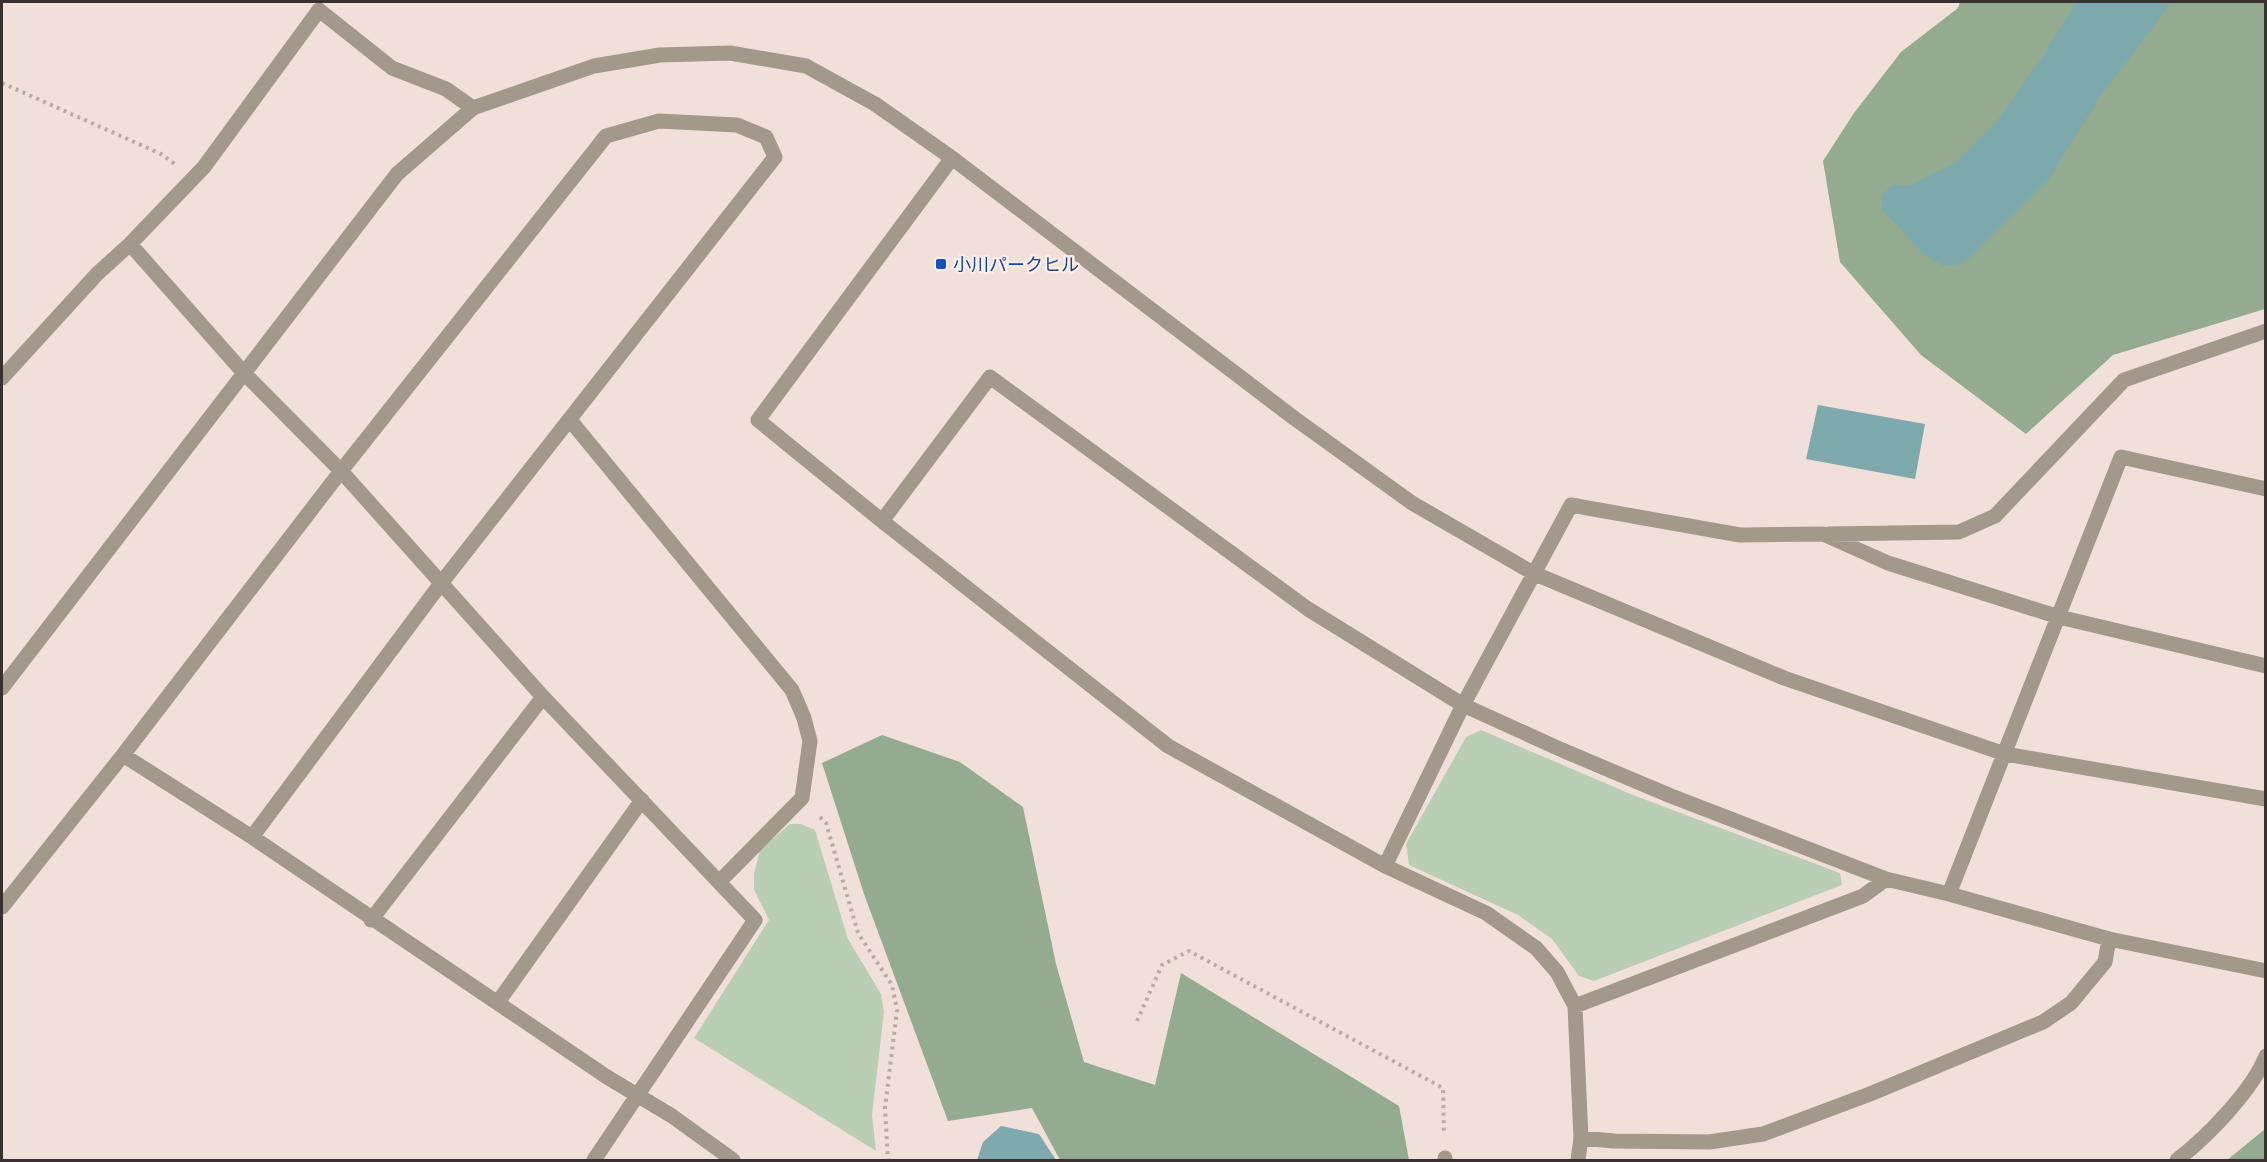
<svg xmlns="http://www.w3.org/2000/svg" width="2267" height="1162" font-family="'Open Sans','Noto Sans JP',sans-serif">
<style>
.green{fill:#baceb4}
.forest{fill:#95ab8f}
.water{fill:#7faaad}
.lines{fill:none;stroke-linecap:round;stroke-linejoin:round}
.path{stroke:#b9aba6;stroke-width:4;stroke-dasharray:3 4.5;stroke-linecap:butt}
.minor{stroke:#a2988c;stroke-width:15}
.transit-dot{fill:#1a4fb4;stroke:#fdede6;stroke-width:2}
.labels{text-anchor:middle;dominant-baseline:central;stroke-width:5;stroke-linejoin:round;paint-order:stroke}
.transit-label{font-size:18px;fill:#164399;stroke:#fdede6;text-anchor:start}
</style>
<rect width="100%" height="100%" fill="#f0e0d9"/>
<path class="green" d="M1481,730l152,65 207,78 2,12 -248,96 -15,-5 -27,-37 -34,-24 -109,-50 -3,-21 60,-107z
M790,824h11l14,6 33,109 33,55 3,18 -12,103 4,36 -182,-113 75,-118 -15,-30v-16l6,-24z"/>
<path class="forest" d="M1960,2h305v307l-152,46 -87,79 -105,-79 -81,-93 -17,-101 31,-48 47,-61 57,-44z
M882,735l78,27 63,45 33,157 28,98 71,23 26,-112 218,133 10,54h-349l-28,-52 -84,13 -84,-227 -42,-131z
M2265,1129v31h-38l37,-30z"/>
<path class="water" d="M2075,2h96l-21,30 -48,62 -55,88 -84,82 -20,2 -21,-13 -41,-45 1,-13 10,-10h18l45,-22 41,-41 45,-63z
M1818,405l107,19 -10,55 -109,-20z
M1001,1126l38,8 17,26h-79l6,-18z"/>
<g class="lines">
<path class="path" d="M2,83l159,71 14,10
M820,817l6,6 32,110 34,52 5,25 -12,98 3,52
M1137,1021l25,-56 27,-14 254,137 1,46"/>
<path class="minor" d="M952,158l-194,262 124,101 286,225 217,120 101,47 50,35 21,24 18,34 6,132 -3,22
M130,244l113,128 98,99 202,226 212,223 -161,240
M2,378l95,-104 33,-30 74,-77 115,-157 73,58 54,21 27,19
M570,420l222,270 12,28 6,23 -8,57 -82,83
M882,521l108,-144 318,232 155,96 99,45 109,46 215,83 63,15 160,45 157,32
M1829,534l130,-2 36,-16 129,-136 142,-49
M2,688l395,-514 76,-66 121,-42 66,-11 70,-2 76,13 69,38 77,54 342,260 118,85 121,70 251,105 221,76 261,45
M123,755l129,82 355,240 65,39 61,44
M1385,866l78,-161 108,-200 169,30 83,-1 65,29 171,54 207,49
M1949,894l172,-437 145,32
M2,907l121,-152 218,-284 265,-335 53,-15 78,4 29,12 9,20 -333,425 -190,255
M371,920l172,-223
M498,1002l144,-202
M1575,1006l288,-110 23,-17
M1581,1138l33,3 95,1 54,-8 107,-40 173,-72 28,-19 34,-41 4,-23
M1445,1158v2
M2177,1160c30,-23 75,-69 89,-104"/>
</g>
<rect class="transit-dot" x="935" y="258" width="12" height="12" rx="3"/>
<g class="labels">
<g class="transit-label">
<text x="953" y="264">小川パークヒル</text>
</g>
</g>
<rect width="2267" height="1162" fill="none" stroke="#38312f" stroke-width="6"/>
</svg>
